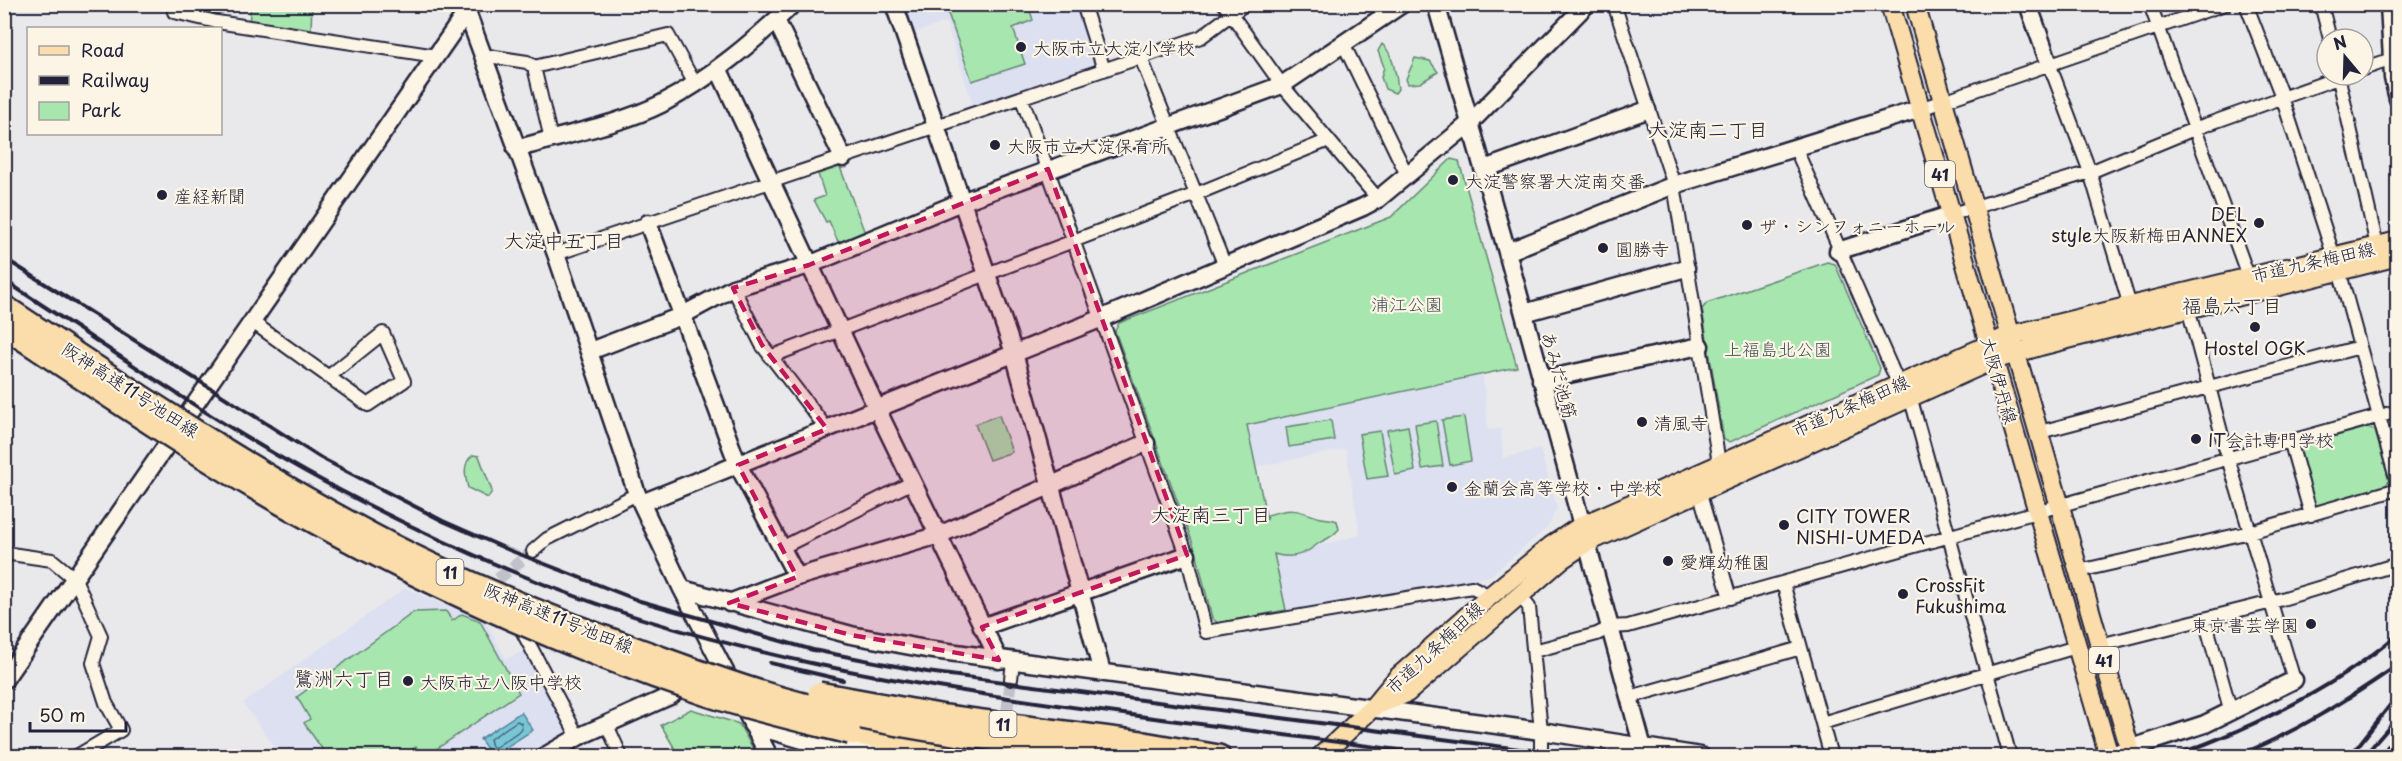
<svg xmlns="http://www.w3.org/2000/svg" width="2402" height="761" font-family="'Playpen Sans','Klee One',sans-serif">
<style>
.built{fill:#dce0f1}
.green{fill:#a7e6ae;stroke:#648474;stroke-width:1.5}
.water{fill:#79c6d7;stroke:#568499;stroke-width:1.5}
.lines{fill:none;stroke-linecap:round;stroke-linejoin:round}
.shore{stroke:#456479;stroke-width:1.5}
.street-tunnel{stroke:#c1c1c9;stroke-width:12;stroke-dasharray:12 6;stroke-linecap:butt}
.street-casing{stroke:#22223b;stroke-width:16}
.secondary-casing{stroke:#22223b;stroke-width:21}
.primary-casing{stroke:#22223b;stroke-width:22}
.highway-casing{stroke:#22223b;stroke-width:26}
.street{stroke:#fcf5e5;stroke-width:12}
.secondary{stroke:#fcf5e5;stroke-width:16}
.primary{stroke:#faddab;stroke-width:18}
.highway{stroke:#faddab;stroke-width:21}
.rail{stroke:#22223b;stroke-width:4}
.highway-bridge-casing{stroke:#22223b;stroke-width:26;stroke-linecap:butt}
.highway-bridge{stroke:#faddab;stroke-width:21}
.marked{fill:#c2185b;fill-opacity:0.2;stroke:#c2185b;stroke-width:4.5;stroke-dasharray:12 8;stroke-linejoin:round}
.poi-dot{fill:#22223b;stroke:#fcf5e5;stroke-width:2}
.labels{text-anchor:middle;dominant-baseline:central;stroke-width:4.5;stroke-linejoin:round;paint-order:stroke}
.shield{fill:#fcf5e5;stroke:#63616e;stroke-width:1.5}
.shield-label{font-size:16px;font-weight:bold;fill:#22223b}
.poi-label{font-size:18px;fill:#22223b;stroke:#fcf5e5;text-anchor:start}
.street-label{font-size:18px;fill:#22223b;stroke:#fcf5e5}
.park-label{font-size:18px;fill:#435358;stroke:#fcf5e5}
.neighbourhood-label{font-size:20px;fill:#22223b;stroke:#fcf5e5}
</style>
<rect width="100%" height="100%" fill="#e9e9ec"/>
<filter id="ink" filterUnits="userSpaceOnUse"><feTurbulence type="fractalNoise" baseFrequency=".0167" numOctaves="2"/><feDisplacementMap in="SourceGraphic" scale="12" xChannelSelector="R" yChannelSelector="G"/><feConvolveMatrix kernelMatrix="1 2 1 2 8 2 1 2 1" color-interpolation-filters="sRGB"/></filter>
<g filter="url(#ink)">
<path class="built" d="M904,5h171l18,56 -3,6 -117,38 -27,-83 -32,11z
M1483,375l5,55 13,-2 2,30 37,-9 17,59 -9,19 -58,49 -204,34 -11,-53 85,-22 -14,-86 -91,18 -8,-42z
M405,588l49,21 3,-5 25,11 24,44 21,-9 41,84 -41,22h-246l-38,-53z"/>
<path class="green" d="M251,5h61l-1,24 -62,-6z
M945,5h83l5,15 -20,8 12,36 -53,17z
M1382,44c10,7 15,32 16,45l-3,4 -10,-4 -4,-12 3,-10 -6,-16z
M1415,58l15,3 8,11 -18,11 -12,1 -2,-5z
M1451,159l8,2 58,206 -270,58 20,95 1,-5c22,-7 28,-6 49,2 6,2 13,1 20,4l2,8c-11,13 -15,9 -24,17 -12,10 -25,13 -41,8l12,56 -68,13 -6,-5 -16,-66 -81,-221 4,-8 272,-106z
M840,167l25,66 -26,11 -10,-23 -3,1 -12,-22 11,-4 -7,-22z
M1827,262l8,2 45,104 -2,7 -148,67 -6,-2 -22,-131 5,-6z
M999,415l13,37 -23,8 -14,-36z
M1464,417l7,44 -21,4 -8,-45z
M1331,420l3,20 -45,7 -3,-20z
M1436,421l7,45 -21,3 -7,-45z
M1408,426l7,45 -20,4 -8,-45z
M2369,427l6,4 14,49 -4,7 -69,20 -5,-2 -15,-55 3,-4z
M1380,431l8,45 -21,3 -8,-45z
M473,455l6,1 13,35 -4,7 -20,-10c-3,-12 -6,-25 5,-33z
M446,611l6,10 10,-7 18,7 39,72 -93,63 -10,-9 -14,9h-75l-23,-33 6,-4 -13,-22 117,-85z
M691,709l48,15 18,32h-78l-18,-31z"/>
<path class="water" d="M521,712l12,18 -41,26 -12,-17z"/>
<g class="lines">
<path class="shore" d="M517,721l4,2 1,6 -26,18h-4l-2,-8z"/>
<path class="street-tunnel" d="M498,579l35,-28
M1007,712l4,-33"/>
<defs>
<path id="street" d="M179,4l-5,8 43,10 219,34
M1083,4l21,66
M1224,4l58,81 96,114
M1614,4l60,181 45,278
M2150,4l98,272
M2246,4l36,93 52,160
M2321,4l9,35
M1343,43l64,132
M482,55l45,7 7,5 17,72
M1141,58l84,208
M2050,66l40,106 40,134
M534,67l134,-32 27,49
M2363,69l29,-10
M2338,75l39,171
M1022,99l165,456 19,77 266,-45 18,9
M1920,109l305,-105
M1795,147l103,236
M1952,214l138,-42 104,-43 152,-54
M556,254l645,-217 44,-33
M2339,270l59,216
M733,288l29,57 65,84
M2188,308l40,150 66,222
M251,321l117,84 36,-24 -21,-48 -55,44
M770,357l426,-163 133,-54
M1910,396l100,360
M2040,432l320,-85
M2290,440l21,75
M1699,491l31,107
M781,548l132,-66
M533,551l14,-12 90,-45
M4,553l48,7 23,19 26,57 -8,27 13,40 15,27 -44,26
M2079,571l171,-39 148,-43
M1783,583l48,173
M1520,596l9,11 12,124v25
M2205,620l26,92
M518,623l60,114
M2100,645l172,-43 126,-38
M1534,651l63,-17 14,-7 17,-1 770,-215
M1011,679l2,-18
M1630,697l171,-49
M606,723l15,33
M1822,723l254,-76"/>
<path id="secondary" d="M894,4l120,349 88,319
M1436,4l71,248 138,503
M2028,4l22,62
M2389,4l4,74 5,21
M467,12l89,242 81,240 45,95 87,167
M776,20l67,138
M719,70l158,339 122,251
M516,149c46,-14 103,-24 145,-45 50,-26 91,-61 132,-100
M1484,169l163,-59
M648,223l90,242 59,112
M1838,251l114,-37
M1507,252l167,-67 246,-76
M1524,313l162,-45
M590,351l91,-35 52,-28 76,-23 152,-63 321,-117 120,-81
M1541,380l159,-34
M642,503l458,-184 263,-112 15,-8 93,-77 116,-118
M682,589l169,46 75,14 615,82 160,25
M729,603l68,-26 142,-42 207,-92
M982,627l205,-72
M4,680l468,-676
M752,725l61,18 72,13
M545,756l33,-19 94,-42
M2107,756l98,-32 89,-44"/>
<path id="primary" d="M1890,4l219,752
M1915,4l217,752
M1375,706l32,-13 155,-134 24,-16 407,-183 47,-14 358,-90
M1321,756l51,-48 26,-31 92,-81 61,-50 30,-20 430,-191 387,-94"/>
<path id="highway" d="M850,733l144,23
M1144,743l75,13"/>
</defs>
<use href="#street" class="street-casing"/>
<use href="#secondary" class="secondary-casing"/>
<use href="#primary" class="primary-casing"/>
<use href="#highway" class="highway-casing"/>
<use href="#street" class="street"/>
<use href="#secondary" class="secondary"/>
<use href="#primary" class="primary"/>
<use href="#highway" class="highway"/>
<path class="rail" d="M4,258l317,200 122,63 66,29 131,51 173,49 114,22 647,84
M4,280c91,59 181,122 274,176 78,45 160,85 243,119 195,81 402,113 610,140 105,14 210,28 314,41
M770,663l73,17
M2173,756c79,-28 160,-66 225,-122
M2236,756c58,-22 111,-56 162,-91
M2350,756l48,-61
M2364,756l34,-39
M2380,756l18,-22"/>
<defs>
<path id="highway-bridge" d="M4,306c117,77 232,155 354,221 91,50 188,89 285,124 47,17 94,35 142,48 115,33 237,44 356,57
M4,327c91,60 182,122 276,176 135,77 277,141 424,191 48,16 97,27 146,39
M819,693l126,23 196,26"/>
</defs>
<use href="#highway-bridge" class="highway-bridge-casing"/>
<use href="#highway-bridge" class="highway-bridge"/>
</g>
</g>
<path class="marked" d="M1048,169l139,386 -205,72 17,33 -148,-25 -122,-32 68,-26 -59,-112 89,-36 -65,-84 -29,-57 76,-23z"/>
<g class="poi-dot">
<circle cx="1021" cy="47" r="6"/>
<circle cx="995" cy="145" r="6"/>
<circle cx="1453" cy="180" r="6"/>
<circle cx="162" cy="195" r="6"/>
<circle cx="2259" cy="223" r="6"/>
<circle cx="1747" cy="225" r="6"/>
<circle cx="1603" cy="248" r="6"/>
<circle cx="2255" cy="327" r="6"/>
<circle cx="1642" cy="422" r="6"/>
<circle cx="2196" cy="439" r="6"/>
<circle cx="1452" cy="487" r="6"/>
<circle cx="1784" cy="525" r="6"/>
<circle cx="1668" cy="561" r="6"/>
<circle cx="1903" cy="594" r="6"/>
<circle cx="2311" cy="624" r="6"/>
<circle cx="408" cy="681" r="6"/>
</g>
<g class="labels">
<g class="shield">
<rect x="1925" y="161" width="30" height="26" rx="4.5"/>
<rect x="436.5" y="559" width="27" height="26" rx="4.5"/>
<rect x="2089" y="647" width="30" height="26" rx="4.5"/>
<rect x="989.5" y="711" width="27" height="26" rx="4.5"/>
</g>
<g class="shield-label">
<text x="1940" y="174">41</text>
<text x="450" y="572">11</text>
<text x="2104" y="660">41</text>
<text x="1003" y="724">11</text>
</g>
<g class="poi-label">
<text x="1033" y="47">大阪市立大淀小学校</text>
<text x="1007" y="145">大阪市立大淀保育所</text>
<text x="1465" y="180">大淀警察署大淀南交番</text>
<text x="174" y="195">産経新聞</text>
<text x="2247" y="213" text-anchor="end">DEL<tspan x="2247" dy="21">style大阪新梅田ANNEX</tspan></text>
<text x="1759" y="225">ザ・シンフォニーホール</text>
<text x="1615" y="248">圓勝寺</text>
<text x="2255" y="347" text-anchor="middle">Hostel OGK</text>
<text x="1654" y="422">清風寺</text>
<text x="2208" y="439">IT会計専門学校</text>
<text x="1464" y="487">金蘭会高等学校・中学校</text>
<text x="1796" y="515">CITY TOWER<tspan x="1796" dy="21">NISHI-UMEDA</tspan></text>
<text x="1680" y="561">愛輝幼稚園</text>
<text x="1915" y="584">CrossFit<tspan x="1915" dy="21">Fukushima</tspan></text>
<text x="2299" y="624" text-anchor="end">東京書芸学園</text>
<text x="420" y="681">大阪市立八阪中学校</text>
</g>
<g class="street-label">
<text transform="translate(2313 261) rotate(-13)">市道九条梅田線</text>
<text transform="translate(1560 375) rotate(75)">あみだ池筋</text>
<text transform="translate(2000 380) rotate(74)">大阪伊丹線</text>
<text transform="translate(131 389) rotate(33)">阪神高速11号池田線</text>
<text transform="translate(1850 405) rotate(-24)">市道九条梅田線</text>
<text transform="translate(559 617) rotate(22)">阪神高速11号池田線</text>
<text transform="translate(1434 647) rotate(-43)">市道九条梅田線</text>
</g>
<g class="park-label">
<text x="1407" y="303">浦江公園</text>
<text x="1778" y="348">上福島北公園</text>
</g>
<g class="neighbourhood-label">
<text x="1708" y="129">大淀南二丁目</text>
<text x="564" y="240">大淀中五丁目</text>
<text x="2232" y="305">福島六丁目</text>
<text x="1211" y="514">大淀南三丁目</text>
<text x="344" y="678">鷺洲六丁目</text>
</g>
</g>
<rect width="2402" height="761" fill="none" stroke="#fcf5e5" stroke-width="24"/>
<rect x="12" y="12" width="2378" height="737" fill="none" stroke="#22223b" stroke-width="2" filter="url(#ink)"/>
<rect x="27" y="27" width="195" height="108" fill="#fcf5e5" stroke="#a5a1a1" stroke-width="1.5"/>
<rect x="39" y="46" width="30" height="9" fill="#faddab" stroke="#a5a1a1" stroke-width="1.5"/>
<text x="81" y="57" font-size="18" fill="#22223b">Road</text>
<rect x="39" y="76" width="30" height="9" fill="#22223b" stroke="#a5a1a1" stroke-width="1.5"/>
<text x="81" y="87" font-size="18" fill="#22223b">Railway</text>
<rect x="39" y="102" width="30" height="18" fill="#a7e6ae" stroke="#a5a1a1" stroke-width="1.5"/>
<text x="81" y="117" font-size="18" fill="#22223b">Park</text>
<g transform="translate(2345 57) rotate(341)"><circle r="28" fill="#fcf5e5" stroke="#a5a1a1" stroke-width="1.5"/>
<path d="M0-4.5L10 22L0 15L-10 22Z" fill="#22223b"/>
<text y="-9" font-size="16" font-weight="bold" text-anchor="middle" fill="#22223b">N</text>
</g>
<path d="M30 722v9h96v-9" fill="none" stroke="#22223b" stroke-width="3"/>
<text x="39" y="722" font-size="18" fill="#22223b" stroke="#fcf5e5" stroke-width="4.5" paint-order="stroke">50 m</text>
</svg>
